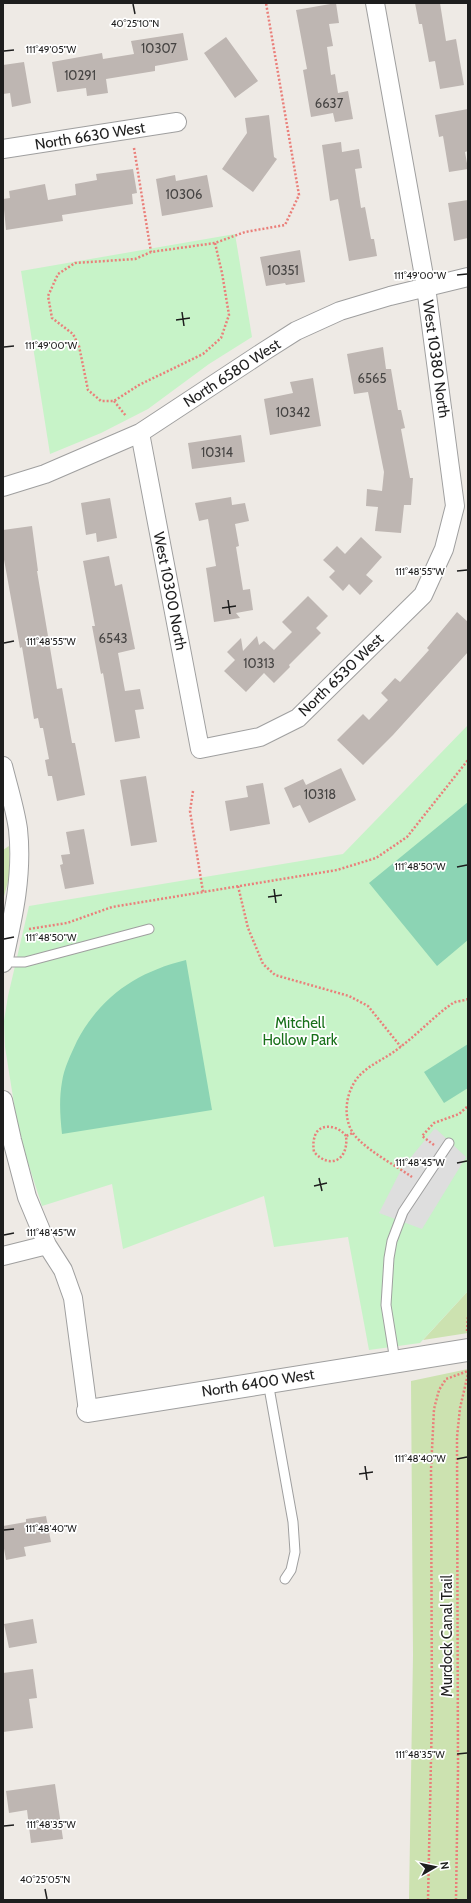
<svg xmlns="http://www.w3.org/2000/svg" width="471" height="1903" font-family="Cabin,sans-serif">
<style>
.grass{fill:#cce2b0}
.park{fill:#c7f3c8}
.pitch{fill:#8cd4b4}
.parking{fill:#dedede}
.building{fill:#beb6b2}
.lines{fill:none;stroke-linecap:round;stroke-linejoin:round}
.service-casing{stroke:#9f9f9f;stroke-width:11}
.minor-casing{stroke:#9f9f9f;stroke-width:20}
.tertiary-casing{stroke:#9f9f9f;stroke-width:24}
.path{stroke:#ea7f7a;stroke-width:2.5;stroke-dasharray:2 2;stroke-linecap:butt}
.service{stroke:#fff;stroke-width:9}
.minor{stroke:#fff;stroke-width:18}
.tertiary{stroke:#fff;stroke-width:22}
.ticks{fill:none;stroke:#1e1e1e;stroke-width:1.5}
.labels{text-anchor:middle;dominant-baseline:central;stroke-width:3.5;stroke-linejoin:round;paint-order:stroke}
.number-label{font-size:13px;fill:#464443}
.street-label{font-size:15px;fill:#1e1e1e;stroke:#fff}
.park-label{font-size:15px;fill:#18701a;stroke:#fff}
.ticks-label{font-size:10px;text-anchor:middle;fill:#1e1e1e;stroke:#fff;stroke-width:3.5;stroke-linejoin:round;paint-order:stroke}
</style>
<rect width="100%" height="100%" fill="#eeeae5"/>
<path class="grass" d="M9,846l1,28 -7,26v-50z
M468,1291v42l-45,7z
M468,1369v531h-59l4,-245 -2,-274z"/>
<path class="park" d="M235,234l17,103 -43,27 -61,45 -47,24 -51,21 -29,-183z
M468,725v566l-48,52 -51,7 -21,-113 -74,10 -10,-51 -141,53 -11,-65 -70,22 -23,-71 -14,-88 -1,-26 4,-25 21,-90 314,-52z"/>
<path class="pitch" d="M468,802v138l-31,26 -68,-83z
M186,960l26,150 -150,24c-2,-18 -3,-35 0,-52 2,-14 9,-28 15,-41 24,-45 60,-69 109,-81z
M468,1044v44l-24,15 -20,-31z"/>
<path class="parking" d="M435,1128l31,29 -44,72 -43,-16 23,-45z"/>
<path class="building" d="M336,3l3,20 -10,1 4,22 -6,1 4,28 4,-1 3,19 10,-2 5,28 -18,3 -2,-9 -22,4 -8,-47 4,-1 -11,-59z
M415,3h25l6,38 10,-2 8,46 -24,4 -5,-28 -6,1 -7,-38h-3z
M183,33l5,27 -33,6v5l-49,8 2,14 -21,3 -1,-8 -29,4 -5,-30 50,-9 1,6 31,-5 -3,-13z
M226,37l32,44 -23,17 -31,-45z
M24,62l7,41 -19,4 -2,-14 -7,1v-29z
M468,109v42l-3,1 3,17 -19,3 -6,-36 -4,1 -4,-22z
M269,115l5,42 3,2 -24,33 -31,-23 25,-36 -2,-15z
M341,142l1,10 17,-3 3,19 -7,1 6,39 4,-1 6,32h3l3,17 -28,5 -11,-62 -8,2 -8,-56z
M133,169l4,24 -5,1 1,10 -71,11 1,6 -57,9 -3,-31 7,-1 -1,-7 36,-7 3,16 28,-5 -1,-11 22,-4 -1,-6z
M175,175l1,6 31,-6 6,32 -51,9 -6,-37z
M468,200v38l-14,3 -6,-38z
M300,250l5,32 -19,3 -1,-2 -19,3 -6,-29z
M383,347l3,22h5l7,41h3l4,18 -4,1 9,49h3l-2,27h-7l-3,28 -26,-2 3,-24 -12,-1 1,-17 15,2 2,-19 -16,-80 -14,2 -7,-40z
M313,378l8,48 -51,9 -6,-36 29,-6 -3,-11z
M241,435l4,27 -53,7 -4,-26z
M231,497l1,8 13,-2 4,18 -14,3 4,22 -3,1 7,43 7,-1 3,21 -17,3 4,5 -26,4 -8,-54 10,-2 -8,-47 -9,2 -4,-18z
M110,498l7,40 -20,4 -1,-9 -10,2 -5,-32z
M32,526l6,45h-1l20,118 5,-1 10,55h3l10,52 -28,6 -5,-25h-4l-3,-16 4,-1 -6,-31h-3l-2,-10 -4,1 -12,-72 -2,1 -17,-94v-24z
M361,537l21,20 -16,18 7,6 -13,14 -11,-11 -6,7 -14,-14 6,-6 -12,-11 14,-14 8,8z
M109,556l6,30 7,-2 13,65 -17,4 7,38 15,-2 4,20 -9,1 5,28 -25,4 -12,-69 -2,1 -9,-48h3l-12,-65z
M308,596l20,20 -12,12 5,5 -32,32 1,2 -16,16 -10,-10 -18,19 -22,-21 11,-11 -8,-8 14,-14 2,13 14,-15 2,9 5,-4 10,9 18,-18 -10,-10z
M457,612l11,10v30l-75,83 -30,30 -26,-25 26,-26 6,6 19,-20 -7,-7 14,-15 5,4 29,-32 -2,-2z
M341,768l15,32 -47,23 -9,-18 -7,3 -9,-20 19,-9 3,6z
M146,776l11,66 -26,4 -11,-66z
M263,783l7,41 -40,7 -5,-30 23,-4 -2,-11z
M84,829l10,55 -29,5 -5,-24 3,-1 -2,-9 9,-1 -4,-22z
M46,1516l5,26 -27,5 2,9 -20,4 -3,-17v-17l23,-4v-3z
M33,1619l4,24 -28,5 -5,-24z
M33,1669l4,29 -8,1 4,29 -30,4v-59z
M55,1784l8,55 -32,4 -4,-33 -18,3 -3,-22z"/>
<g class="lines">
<defs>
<path id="service" d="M3,962h22l124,-33
M395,1361l-9,-56 3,-47 3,-17 11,-29 46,-69
M268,1382l25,140 2,30 -4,18 -6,9"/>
<path id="minor" d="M3,149l174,-27
M140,433l60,316 60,-12 38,-19 125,-123 21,-46 11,-43 -29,-219 -51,-284
M3,487l42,-13 95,-41 123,-81 33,-21 44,-20 50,-15 78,-19
M3,766c5,20 12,42 15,63 5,46 -5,89 -15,134
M3,1100l9,40 15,57 20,48 16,25 10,28 15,113
M3,1256l44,-11"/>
<path id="tertiary" d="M88,1411l380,-61"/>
</defs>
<use href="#service" class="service-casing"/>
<use href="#minor" class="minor-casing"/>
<use href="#tertiary" class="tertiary-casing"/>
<path class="path" d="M134,148l17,104
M215,243l7,30 7,42 -8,23 -18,16 -64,31 -25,16h-13l-13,-11 -9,-44 -6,-12 -21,-16 -4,-22 10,-22 17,-11 60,-4 16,-7 64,-9 30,-11 40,-7 14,-30 -33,-192
M114,401l12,15
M193,791l-3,20 13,81
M238,886l10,42 15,36 12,11 74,21 19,10 33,41
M29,929l38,-6 45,-16 225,-37 39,-12 31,-21 61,-77
M346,1136c-6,-9 -23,-14 -30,-3 -3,7 -3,12 -2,19 16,18 35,8 32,-16l7,-3
M434,1145l-12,-9 12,-13 25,-9 9,-8
M412,1177c-16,-11 -40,-24 -53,-37 -18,-16 -15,-47 0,-64 11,-12 28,-18 40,-28 19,-14 35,-32 54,-45 4,-2 10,-2 15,-4
M467,1331l1,-15
M428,1900l4,-187 -1,-243 3,-61 5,-19 7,-11 22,-8
M456,1900l2,-131 -1,-332 3,-29 8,-34"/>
<use href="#service" class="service"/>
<use href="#minor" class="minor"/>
<use href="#tertiary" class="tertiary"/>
</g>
<path class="ticks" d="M133,4l2,10M4,51l10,-1M457,275l10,-1M182,312l2,14M176,320l14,-2M4,347l10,-1M457,571l10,-1M228,600l2,14M222,608l14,-2M4,643l10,-2M457,867l10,-2M274,889l2,14M268,897l14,-2M4,939l10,-2M457,1163l10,-2M319,1178l3,13M314,1186l13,-3M4,1235l10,-2M457,1459l10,-2M365,1466l2,14M359,1474l14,-2M4,1530l10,-1M457,1754l10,-1M4,1826l10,-1M45,1889l2,10"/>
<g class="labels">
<g class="number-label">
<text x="159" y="48">10307</text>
<text x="80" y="75">10291</text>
<text x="329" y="103">6637</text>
<text x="184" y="194">10306</text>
<text x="283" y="270">10351</text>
<text x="372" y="378">6565</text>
<text x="293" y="412">10342</text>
<text x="217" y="452">10314</text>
<text x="113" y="638">6543</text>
<text x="259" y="663">10313</text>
<text x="320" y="794">10318</text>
</g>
<g class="street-label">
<text transform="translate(90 136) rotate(-9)">North 6630 West</text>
<text transform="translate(436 359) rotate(82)">West 10380 North</text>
<text transform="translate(232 373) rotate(-33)">North 6580 West</text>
<text transform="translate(170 591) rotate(79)">West 10300 North</text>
<text transform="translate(341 675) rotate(-44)">North 6530 West</text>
<text transform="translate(258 1383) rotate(-9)">North 6400 West</text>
<text transform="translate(447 1636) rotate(-90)">Murdock Canal Trail</text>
</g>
<g class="park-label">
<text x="300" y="1023">Mitchell<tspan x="300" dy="17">Hollow Park</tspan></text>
</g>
</g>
<g class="ticks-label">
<text x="135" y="27">40°25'10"N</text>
<text x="51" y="53">111°49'05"W</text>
<text x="420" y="279">111°49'00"W</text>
<text x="51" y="349">111°49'00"W</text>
<text x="420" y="575">111°48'55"W</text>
<text x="51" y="645">111°48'55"W</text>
<text x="420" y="870">111°48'50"W</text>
<text x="51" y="941">111°48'50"W</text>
<text x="420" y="1166">111°48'45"W</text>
<text x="51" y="1236">111°48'45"W</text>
<text x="420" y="1462">111°48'40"W</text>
<text x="51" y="1532">111°48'40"W</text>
<text x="420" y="1758">111°48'35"W</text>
<text x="51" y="1828">111°48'35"W</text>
<text x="45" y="1883">40°25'05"N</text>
</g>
<rect width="471" height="1903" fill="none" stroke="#1e1e1e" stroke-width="8"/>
<g transform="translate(435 1867) rotate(81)" stroke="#ffffff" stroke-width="3" paint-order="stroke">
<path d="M0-3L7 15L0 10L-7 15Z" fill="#1e1e1e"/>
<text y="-6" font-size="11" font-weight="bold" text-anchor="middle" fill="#1e1e1e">N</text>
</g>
</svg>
